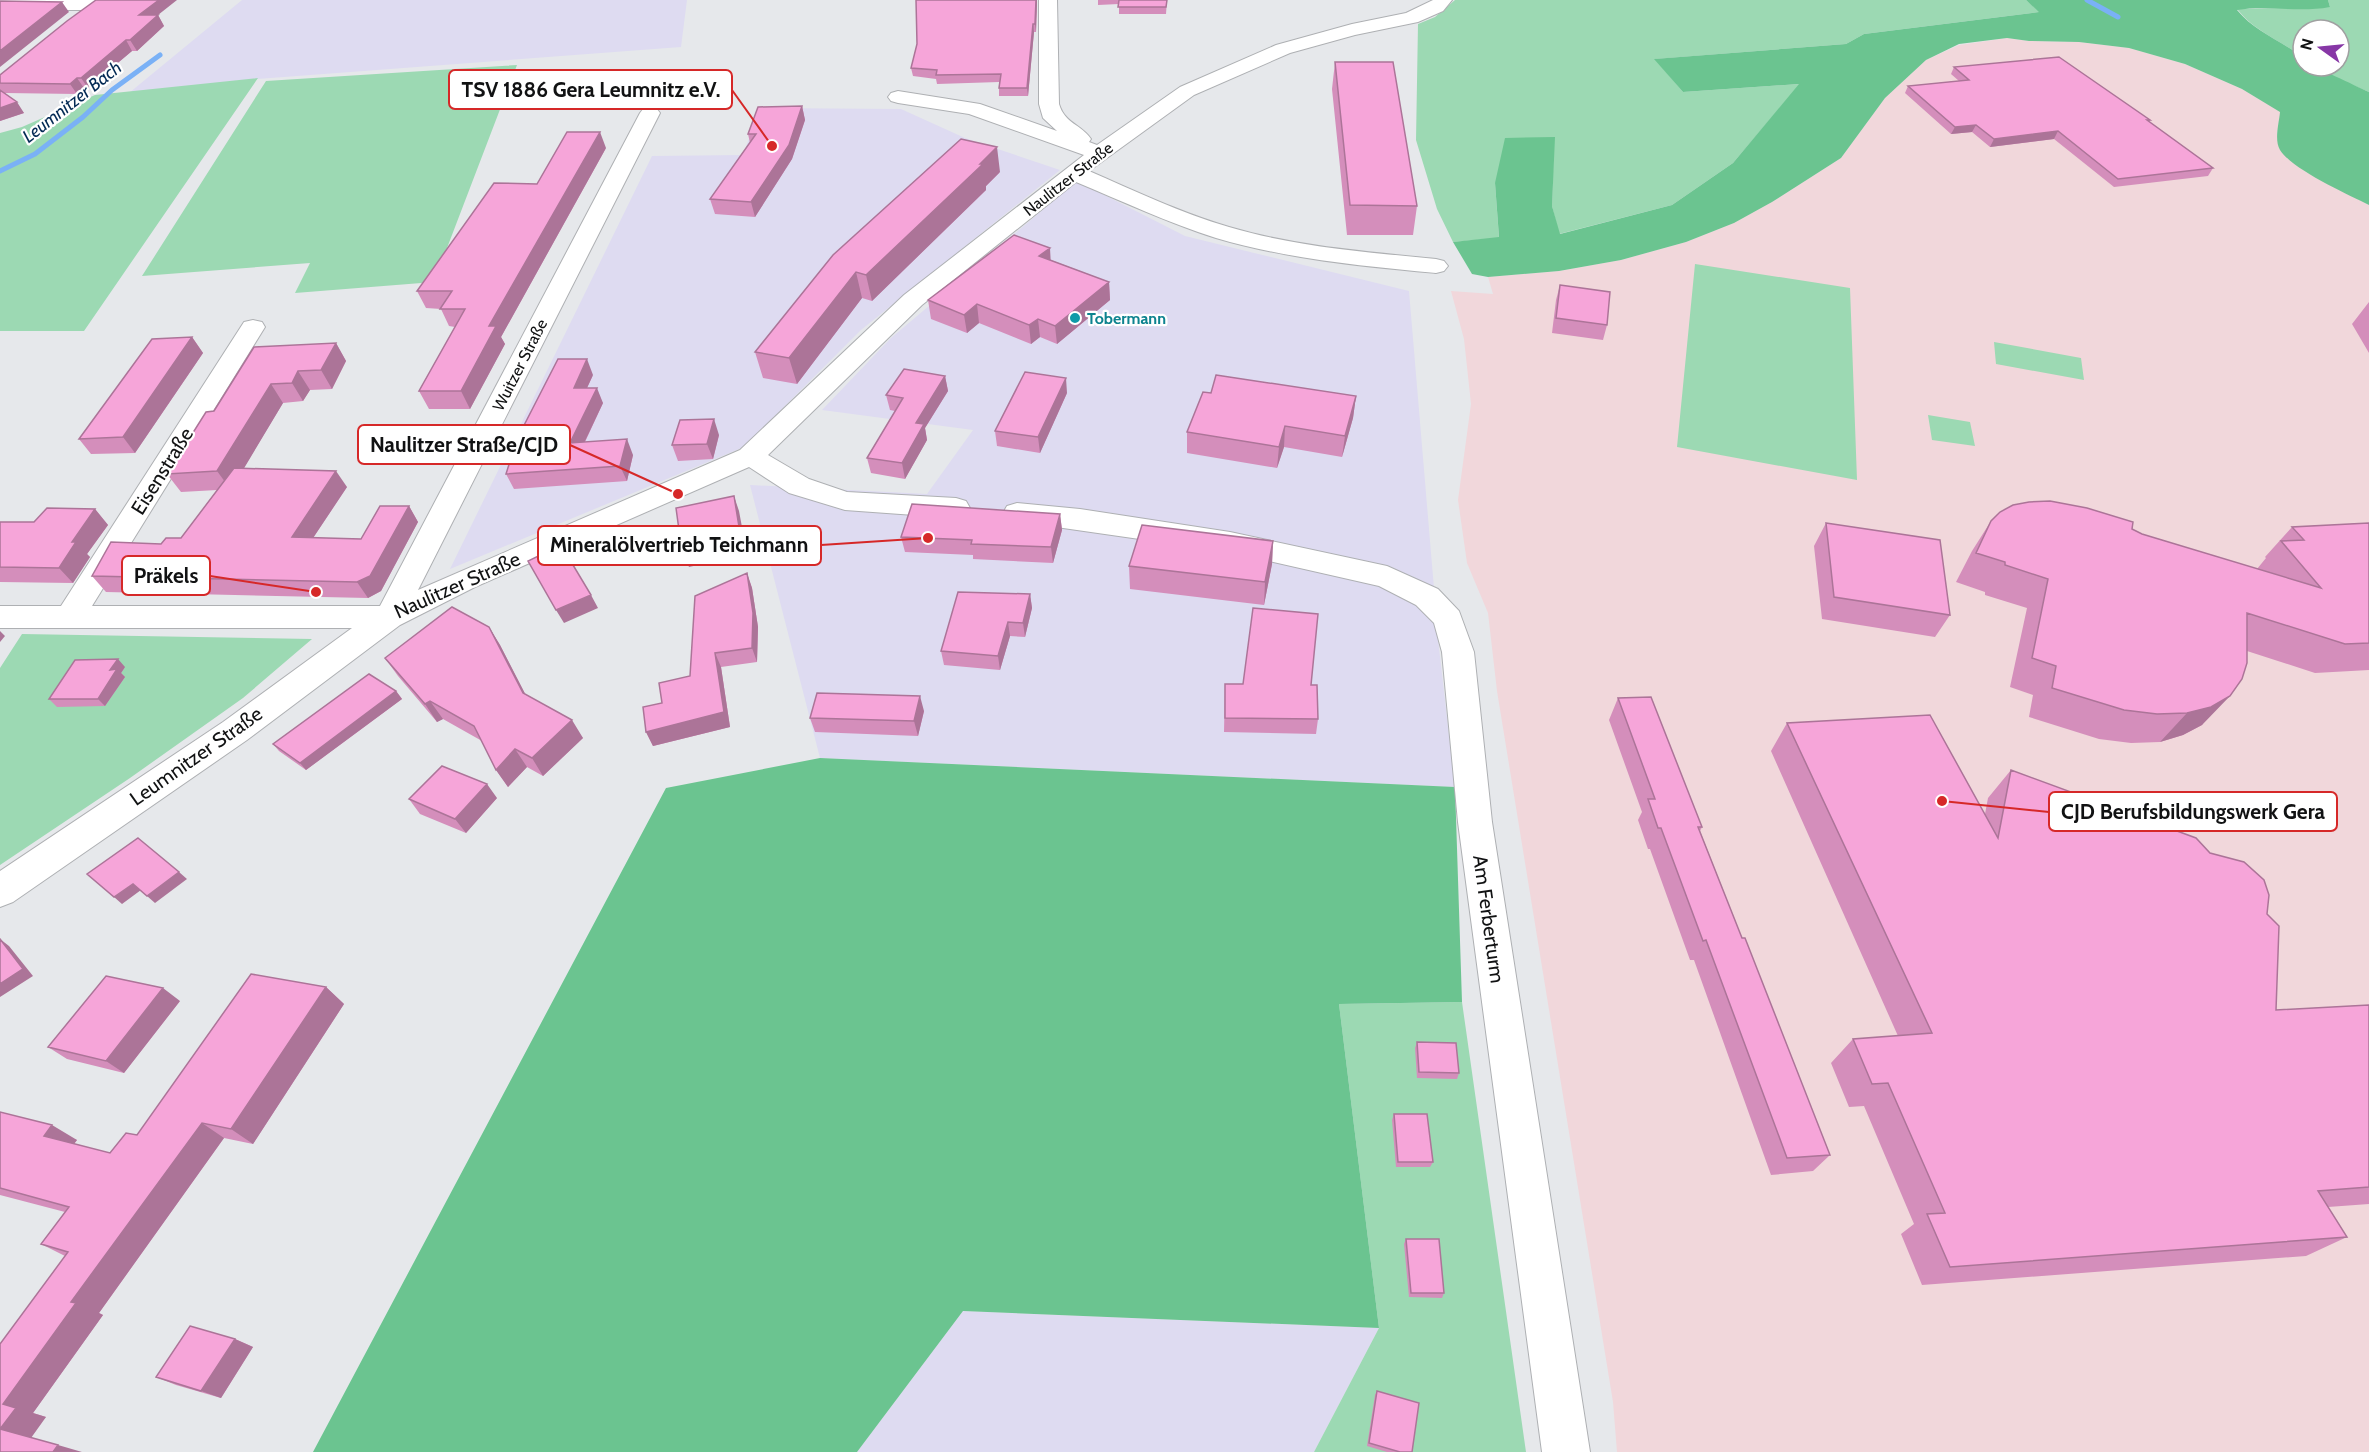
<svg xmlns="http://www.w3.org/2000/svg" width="2369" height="1452" font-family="Cabin,sans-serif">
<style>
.commercial{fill:#dedbf1}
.education{fill:#f1d7db}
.green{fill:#9cd9b3}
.forest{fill:#6bc490}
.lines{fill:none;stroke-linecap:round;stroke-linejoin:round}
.stream{stroke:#7ab1f6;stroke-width:5}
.minor-casing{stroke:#aeb0b3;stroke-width:2}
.minor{fill:#fff;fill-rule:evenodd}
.wall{fill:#d48ebb}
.shaded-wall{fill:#ac7498}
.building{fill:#f6a5d9;stroke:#ac7498;stroke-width:1.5}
.culture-dot{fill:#0f9aa8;stroke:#fff;stroke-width:2}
.labels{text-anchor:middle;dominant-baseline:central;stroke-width:4.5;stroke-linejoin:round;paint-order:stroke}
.far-street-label{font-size:16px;fill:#111213;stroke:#fff}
.far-culture-label{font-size:16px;font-weight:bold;fill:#0d838f;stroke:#fff;text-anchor:start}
.far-water-label{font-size:18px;font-style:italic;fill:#032a54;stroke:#fff}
.street-label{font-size:20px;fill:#111213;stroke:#fff}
.leader{fill:none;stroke:#d62828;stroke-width:2}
.callout-dot{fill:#d62828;stroke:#fff;stroke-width:2}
.callout{fill:#fff;stroke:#d62828;stroke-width:2}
.callout-label{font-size:21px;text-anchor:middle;font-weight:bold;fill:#111213}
</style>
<rect width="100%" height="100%" fill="#e6e8eb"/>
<path class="commercial" d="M242,0h445l-6,47 -437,33 -115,13z
M760,108l141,1 64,29 95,32 -199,160 -117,117 -294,122 202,-413 91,-1z
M1077,181l108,55 224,55 30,357 16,139 -635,-29 -70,-273 177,9 46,-64 -151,-20 69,-72z
M963,1311l416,17 -65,124h-457z"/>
<path class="education" d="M2007,38l22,3 50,1 50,6 56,16 57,25 39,23 -4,22 29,38 63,33v1247h-752l-4,-50 -116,-711 -9,-78 -21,-50 -9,-63 13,-96 -7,-65 -13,-48 42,3 -5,-17 71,-6 62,-11 65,-18 48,-19 38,-21 69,-44 44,-60 41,-38 33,-15z"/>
<path class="green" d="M1455,0h571l14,12 -176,22 -18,10 -191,15 28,33 117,-8 -67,79 -61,42 -113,29 -7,-28 2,-69 -59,46 4,55 -46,4 -16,-33 -21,-69 2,-116 17,-7z
M2328,0h41v92l-45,-19 -9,-7h24v-36h-36v27c-22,-16 -49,-26 -66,-48l93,-2z
M517,65l-83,217 -139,11 15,-30 -168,13 124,-195z
M258,78l-174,253h-84v-198l22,-6 73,-32z
M1695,264l155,24 7,192 -180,-33z
M1994,342l87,16 3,22 -88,-16z
M1928,415l42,7 5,24 -43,-6z
M22,634l290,5 -69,59 -113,80 -130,87v-197z
M1462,1002l64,450h-212l65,-124 -40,-324z"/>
<path class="forest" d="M2026,0h302l2,7c-31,6 -62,-2 -93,3 17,21 44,31 66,47v9c16,0 49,19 66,26v113c-22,-11 -76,-35 -89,-55 -6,-10 -1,-27 0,-38l-38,-23 -57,-25 -56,-16 -50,-6 -50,-1 -22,-3 -48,6 -33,16 -41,38 -44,60 -69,44 -38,21 -48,19 -65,18 -62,11 -71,6 -16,-3 -19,-32 46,-5 -4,-54 10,-45 50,-1 -3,69 8,28 112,-29 61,-42 66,-79 -116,8 -29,-33 192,-15 18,-10 175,-22z
M820,758l635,29 7,215 -123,2 40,324 -416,-17 -106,141h-544l353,-664z"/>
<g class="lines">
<path class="stream" d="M2087,0l31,17
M0,171l35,-17 48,-37 29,-27 48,-35"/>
<defs>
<path id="minor" d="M0,0h99l7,5 -3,4 -6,1h-97z
M1039,0h18l2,104c6,20 22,20 32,35l-2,3 8,3 83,-58 96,-42 76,-21 54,-11 27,-13h19l-9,11 -25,11 -63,13 -65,18 -96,42 -105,76c46,20 92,42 140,56 67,20 138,25 207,32l8,2 4,5 -4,5 -8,2c-74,-7 -149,-14 -220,-35 -48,-15 -94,-37 -140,-56l-154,123 -154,150 41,24 38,13 109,6 10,3 4,7 -4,7 -10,3 -111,-8 -56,-17 -40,-26 -274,120 -75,38 -153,115 -234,162 -13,5v-36l223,-149 129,-94h-352v-22h61l183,-284 9,-2 9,2 3,5 -173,279h288l260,-493 3,-4h14l3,4 -242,477 322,-140 164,-155 180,-140 -115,-41 -71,-11 -7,-2 -3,-4 3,-4 7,-2 82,13 77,27 -14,-13 -4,-14z
M1017,503l63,6 150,23 157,34 51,23 21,22 15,41 18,170 98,630h-48l-84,-630 -16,-170 -8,-29 -18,-18 -37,-19 -149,-34 -223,-32 -4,-7 4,-7z"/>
</defs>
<use href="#minor" class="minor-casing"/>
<use href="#minor" class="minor"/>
</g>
<path class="wall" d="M1037,0l-1,32h-2l-6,64h-29v-14l-62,2 -1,-5 -23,-3 -2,-8 6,-24z
M1098,0h69l-1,14h-47v-10l-21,1z
M158,15l6,11 -27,25h-5l-44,37h-4l-7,6 -72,-1 19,20 -24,8v-46z
M1335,62l82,144 -4,29h-66l-15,-146z
M1954,67l196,53 -1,2 64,46 -5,8 -94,11 -60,-48 -64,8 -18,-15 -21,2 -46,-41 3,-7 51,-5 -8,-7z
M802,106l3,14 -13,39 -37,58 -40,-3 -5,-15 40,-56 -2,-9z
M606,148l-105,189 4,7 -35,65h-41l-10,-18 36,-64 -6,-1 -8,-17 -15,-1 -9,-17 120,-107z
M1000,172l-14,14v4l-114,111 -10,-3 -65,86 -34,-6 -8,-26 78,-97z
M1051,260l58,22 1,18 -53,44 -17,-7 -9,7 -52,-21 -12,10 -36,-14 -3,-19z
M1560,285l47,40 -4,15 -51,-7 4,-33z
M2369,302v51l-17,-29z
M192,337l11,16 -68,100 -44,1 -12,-15z
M336,343l10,18 -14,28 -22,1 -7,11 -20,2 -40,66 104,18 -34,51 48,1 48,-33 9,16 -37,69 -13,7 -262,-6 -14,-16 69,-32 20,-6 36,-48 -36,2 -14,-18 47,-63z
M593,375l-6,13 16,15 -18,39 48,13 -6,26 -113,8 -8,-15z
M945,376l3,15 -23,37 2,12 -22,39 -34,-6 -4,-15 28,-47 -5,-1 -4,-15z
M1067,393l-27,60 -43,-7 -2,-15z
M1211,393l145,3 -3,22 -11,39 -58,-10 -7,21 -90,-15v-21z
M719,435l-6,24 -35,2 -6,-16z
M95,509l13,16 -21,29 3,3 -17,26 -73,-1v-60h34z
M1060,514l2,16 -9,33 -80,-4v-4l-68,-3 -4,-15z
M1991,521l141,8 10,5 115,35 9,-11 -1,-1 27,-30 77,-4v147l-54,3 -68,-22 -45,74 -19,10 -23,7 -29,1 -32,-4 -70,-22 4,-22 -23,-8 17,-79 -42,-13v-3l-29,-10 16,-31z
M1826,523l124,92 -15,22 -113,-18 -8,-73z
M1273,541l-1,23 -8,41 -134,-16 -1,-23z
M747,573l5,15 6,39 -1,35 -36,5 9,60 -77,19 -7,-14 16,-29 28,-27z
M1030,594l2,14 -7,29 -15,-1 -10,34 -56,-5 -3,-14z
M489,627l11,18 25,49 58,44 -40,38 -16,-9 -19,20 -12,-17 -14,-29 -39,-22 -6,3 -39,-46 -13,-18z
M125,667l-4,6 4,4 -20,29 -48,1 -8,-8z
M1225,684l86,1 7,34 -2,15 -92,-2z
M396,691l6,8 -96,71 -27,-19 -6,-7z
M1618,698l84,129 -2,4 42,107 88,217 -17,16 -42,4 -77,-215h-4l-40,-111h-2l-10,-29 4,-8 -33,-92z
M924,711l-6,25 -103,-4 -5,-14z
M1787,723l198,91 3,-16 23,-28 256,144 9,96 93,-5v199l-41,3 19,30 -41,19 -384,29 -21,-51 13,-10 -50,-118 -15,1 -18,-44 22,-24 45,-3 -127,-285z
M497,798l-31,35 -46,-19 -11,-15z
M326,987l18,17 -91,140 -29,-6 -125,175 4,2 -70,98 13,4 -46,35 65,-196 -24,-12 24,-32 -65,-17v-83l77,28 -3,4 36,9 27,-18z
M180,1001l-56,72 -57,-14 -19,-12z
M1417,1042l42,31 -2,6 -40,-1 -2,-30z
M1394,1114l39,48 -3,5h-34l-4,-47z
M1406,1239l38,54 -2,5 -33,-1 -5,-53z
M235,1339l18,8 -32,51 -45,-13 -20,-8z
M1377,1391l35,61h-25l-20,-6 8,-51z"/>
<path class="shaded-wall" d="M159,0h18l-19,15 6,11 -27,25 -7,-11 9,-25z
M1036,0h1l-1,32 -1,-8z
M62,2l7,10 -69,55v-16z
M1033,24l1,8 -6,64 -1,-8z
M126,40l6,11 -44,37 -7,-10z
M77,78l7,10 -7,6 -7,-10z
M17,102l7,11 -24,8v-13z
M802,106l3,14 -13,39 -37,58 -4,-15z
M1976,125l-4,7 -21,2 4,-7z
M2058,131l-4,8 -64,8 4,-8z
M600,132l6,16 -105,189 4,7 -35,65 -9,-18 28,-65z
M997,147l3,25 -14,14v4l-114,111 -6,-26z
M1050,248l1,18 -12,-10z
M856,272l6,26 -65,86 -8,-26z
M1109,282l1,18 -53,44 -2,-18z
M977,304l2,19 -12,10 -3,-18z
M1038,319l2,18 -9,7 -2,-19z
M192,337l11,16 -68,100 -12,-16z
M336,343l10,18 -14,28 -11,-19z
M587,359l6,16 -13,28 -6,-15z
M298,371l12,19 -7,11 -11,-18z
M945,376l3,15 -23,37 2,12 -22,39 -3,-16 14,-40z
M1066,378l1,15 -27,60 -2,-16z
M271,384l12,19 -52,87 -14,-19z
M597,388l6,15 -26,55 -7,-15z
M1356,396l-3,22 -11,39 3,-21z
M714,419l5,16 -6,24 -6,-15z
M1285,426l-1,21 -7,21 2,-21z
M627,439l6,16 -6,26 -7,-15z
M336,471l11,16 -44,66 -11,-16z
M734,496l5,15 8,43 -58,13 -7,-15z
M409,506l9,16 -37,69 -13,7 -11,-16z
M95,509l13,16 -21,29 3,3 -17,26 -14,-15 13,-26z
M1060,514l2,16 -9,33 -2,-16z
M1273,541l-1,23 -8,41 1,-23z
M747,573l5,15 6,39 -1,35 -5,-14z
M1030,594l2,14 -7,29 -2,-14z
M591,595l7,13 -34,15 -8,-13z
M1008,622l2,14 -10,34 -2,-14z
M489,627l11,18 34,66 -11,-18z
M0,631l5,5 -5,6z
M715,653l6,14 9,60 -77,19 -7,-14z
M118,659l7,8 -4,6 4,4 -20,29 -7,-7 12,-29z
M396,691l6,8 -96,71 -6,-7z
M920,696l4,15 -6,25 -4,-15z
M2230,696l-28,29 -19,10 -23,7 27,-29z
M430,701l13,18 -6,3 -12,-18z
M572,720l11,18 -40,38 -11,-18z
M515,749l12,18 -19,20 -12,-17z
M487,784l10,14 -31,35 -11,-14z
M179,872l8,7 -32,24 -8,-7z
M133,884l8,6 -19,14 -8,-7z
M0,939l9,7 24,30 -33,21z
M326,987l18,17 -91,140 -22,-15z
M163,988l17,13 -56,72 -18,-12z
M202,1123l22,15 -125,175 4,2 -70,98 13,4 -15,21 -31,-9 3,-25 68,-102z
M52,1125l25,15 -8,10 -25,-14z
M235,1339l18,8 -32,51 -20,-7z
M58,1445l24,7h-29z"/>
<path class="building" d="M96,0h63l-20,15h19l-28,25h-4l-45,38h-4l-7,6 -70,-1v-8l67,-54z
M916,0h120l-1,24h-2l-6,64h-28l2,-14 -65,1 1,-5 -26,-2 6,-24z
M1119,0h48l-1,7h-48z
M0,1l62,1 -62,49z
M2059,57l91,63h-3l66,48 -95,11 -60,-48 -64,8 -18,-14 -21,2 -47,-41 61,-6 -15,-13z
M1335,62h58l24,144 -67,-1z
M0,90l17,12 -17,6z
M802,106l-13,39 -38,57 -41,-3 46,-65h-8l10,-27z
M567,132h33l-111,194h7l-35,65h-42l46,-82h-25l12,-18h-35l77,-108 43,1z
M961,139l36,8 -17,17h3l-117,111 -10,-3 -67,86 -34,-6 78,-97z
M1014,235l36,13 -11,8 70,26 -54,44 -17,-7 -9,6 -52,-21 -13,11 -36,-15z
M1560,285l50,7 -3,33 -51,-7z
M192,337l-69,100 -44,2 73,-100z
M336,343l-15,27 -23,1 -6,12 -21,1 -54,87 -50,3 39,-62 8,-1 40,-64z
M558,359h29l-13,29h23l-27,55 57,-4 -7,27 -114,8 11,-35z
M904,369l41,7 -29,47 8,1 -22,39 -35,-5 36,-60 -17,-3z
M1025,372l41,6 -28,59 -43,-6z
M1216,375l140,21 -11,40 -60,-10 -6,21 -92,-15 16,-40 8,1z
M714,419l-7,25 -35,1 8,-25z
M234,468l102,3 -44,66 69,2 19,-33h29l-39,70 -13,6 -265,-6 19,-34 50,2 5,-6h15z
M734,496l7,43 -59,13 -6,-44z
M2050,501l37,7 46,14 -1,7 10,5 179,54 -40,-47 23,-1 -12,-13 77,-4v120l-24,1 -98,-31v50l-5,16 -12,17 -19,11 -24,6 -30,1 -33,-4 -72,-22 4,-22 -24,-8 16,-79 -43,-14v-3l-29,-9 15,-32 9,-9 13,-7 16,-3z
M912,504l148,10 -9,33 -80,-3 1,-4 -71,-3z
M47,508l48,1 -23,33h4l-17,26 -59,-1v-45h34z
M1826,523l114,17 10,75 -116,-18z
M1142,525l131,16 -8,41 -136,-16z
M561,545l30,50 -35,15 -28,-49z
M747,573l6,40 -1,35 -37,5 9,59 -78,20 -3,-25 19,-4 -3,-20 31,-7 5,-80z
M958,592l72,2 -7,29 -15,-1 -10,34 -57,-5z
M452,607l37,20 34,66 49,27 -40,38 -17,-9 -19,21 -22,-44 -44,-25 -5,3 -40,-46z
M1253,608l65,6 -7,71h6l1,34 -93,-1v-34h18z
M118,659l-8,11 7,-1 -19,30h-49l26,-39z
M369,674l27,17 -96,72 -27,-19z
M817,693l103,3 -6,25 -104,-3z
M1651,697l51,130h-4l44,111h3l85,217 -43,3 -81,-218 -3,1 -42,-113h-3l-10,-29h7l-37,-101z
M1930,715l68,123 13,-68 185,68 14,15 34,9 20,18 5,15 -2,19 12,12 -3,84 93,-5v182l-51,4 29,46 -397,30 -23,-53 18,-1 -57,-130 -16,1 -19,-45 79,-6 -145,-310z
M442,766l45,18 -32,35 -46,-20z
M138,838l41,34 -32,24 -14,-12 -19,13 -27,-23z
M0,939l23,30 -23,15z
M251,974l75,13 -95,142 -29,-6 -131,179 5,1 -73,101 13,4 -16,21 58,16 -5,7h-53v-108l68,-92 -27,-8 28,-37 -69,-19v-76l52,13 -8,11 66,17 16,-20 11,2z
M106,976l57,12 -57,73 -58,-14z
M1417,1042l39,1 3,30 -40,-1z
M1394,1114h33l6,48h-35z
M1406,1239h33l5,54h-33z
M190,1326l45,13 -34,52 -45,-14z
M1377,1391l42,12 -7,49h-12l-31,-9z"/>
<circle class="culture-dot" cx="1075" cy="318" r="6"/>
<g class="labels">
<g class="far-street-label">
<text transform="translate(1068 179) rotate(-38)">Naulitzer Straße</text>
<text transform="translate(520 365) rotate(-63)">Wuitzer Straße</text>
</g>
<g class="far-culture-label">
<text x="1087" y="318">Tobermann</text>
</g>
<g class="far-water-label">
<text transform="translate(72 102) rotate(-38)">Leumnitzer Bach</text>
</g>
<g class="street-label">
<text transform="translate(162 471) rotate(-58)">Eisenstraße</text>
<text transform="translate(457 585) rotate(-24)">Naulitzer Straße</text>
<text transform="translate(196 756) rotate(-35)">Leumnitzer Straße</text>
<text transform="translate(1489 919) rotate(82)">Am Ferberturm</text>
</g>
</g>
<path class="leader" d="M772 146L732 90M678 494L570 445M928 538L821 545M316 592L210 576M1942 801L2049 812"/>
<g class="callout-dot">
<circle cx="772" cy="146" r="6"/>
<circle cx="678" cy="494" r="6"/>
<circle cx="928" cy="538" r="6"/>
<circle cx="316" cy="592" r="6"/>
<circle cx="1942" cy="801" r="6"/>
</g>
<g class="callout">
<rect x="449" y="70" width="283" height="39" rx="6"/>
<rect x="358" y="425" width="212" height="39" rx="6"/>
<rect x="538" y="526" width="283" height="39" rx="6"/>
<rect x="122" y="556" width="88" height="39" rx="6"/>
<rect x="2049" y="792" width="288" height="39" rx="6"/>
</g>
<g class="callout-label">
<text x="591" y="97">TSV 1886 Gera Leumnitz e.V.</text>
<text x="464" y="452">Naulitzer Straße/CJD</text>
<text x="679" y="552">Mineralölvertrieb Teichmann</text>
<text x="166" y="583">Präkels</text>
<text x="2193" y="819">CJD Berufsbildungswerk Gera</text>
</g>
<g transform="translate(2321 48) rotate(285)"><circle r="28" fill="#ffffff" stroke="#a0a0a1" stroke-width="1.5"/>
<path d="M0-4.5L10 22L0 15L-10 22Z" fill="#8737a6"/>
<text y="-9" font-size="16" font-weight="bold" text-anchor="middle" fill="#111213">N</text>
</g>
</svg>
